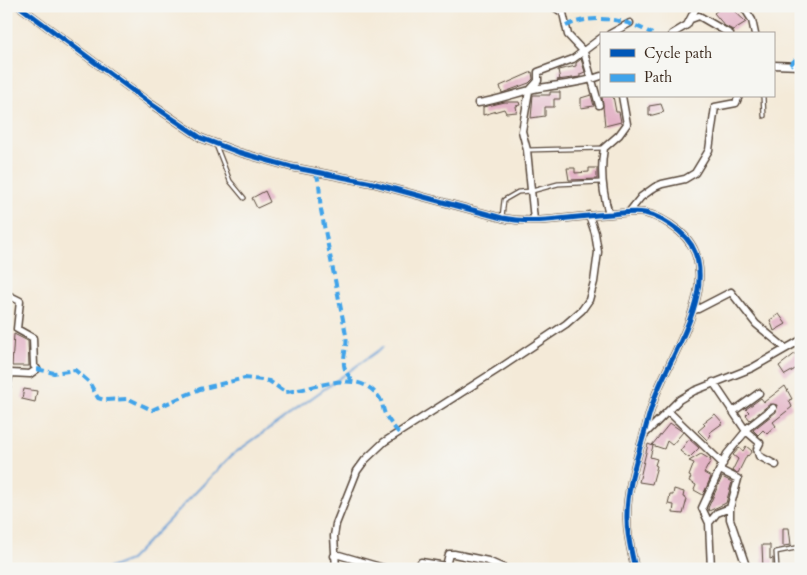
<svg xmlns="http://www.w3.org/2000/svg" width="807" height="575" font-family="Cardo,serif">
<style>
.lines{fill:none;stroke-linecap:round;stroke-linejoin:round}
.stream{stroke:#679dd4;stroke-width:2}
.building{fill:#e3b3c6}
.lane-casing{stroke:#57473a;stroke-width:5.5}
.street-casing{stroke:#57473a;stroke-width:9}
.lane{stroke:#fff;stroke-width:3}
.street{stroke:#fff;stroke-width:6}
.quiet{stroke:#3fa3ea;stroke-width:4;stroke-dasharray:8 4;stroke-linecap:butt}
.cycleway-casing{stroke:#f6f6f2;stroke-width:8}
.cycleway{stroke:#0057b8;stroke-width:5}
</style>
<rect width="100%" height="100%" fill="#f6f6f2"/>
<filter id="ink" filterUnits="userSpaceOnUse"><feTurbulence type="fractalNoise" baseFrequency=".02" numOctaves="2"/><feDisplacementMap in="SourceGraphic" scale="10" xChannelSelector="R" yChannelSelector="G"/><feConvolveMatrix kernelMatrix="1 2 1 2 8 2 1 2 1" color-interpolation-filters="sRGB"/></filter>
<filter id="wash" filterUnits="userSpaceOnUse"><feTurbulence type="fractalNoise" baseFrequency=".0096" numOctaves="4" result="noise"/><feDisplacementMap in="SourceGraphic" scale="20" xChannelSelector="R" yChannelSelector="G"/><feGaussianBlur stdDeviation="1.12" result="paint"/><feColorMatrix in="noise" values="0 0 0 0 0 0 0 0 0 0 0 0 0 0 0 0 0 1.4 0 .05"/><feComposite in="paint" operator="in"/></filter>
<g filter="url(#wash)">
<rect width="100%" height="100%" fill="#f4ead8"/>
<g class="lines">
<path class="stream" d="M107,569l23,-9 102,-105 151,-108"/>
</g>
<g id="blocks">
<path class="building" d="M723,6h6l17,16 -13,8 -8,-4 -11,-13z
M581,59l4,13 -5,2v3l-23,3h3l-2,-10 18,-4v-3z
M532,72l1,7 -4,4 -27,10 -2,-7z
M550,92h10v7h-6v8h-9v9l-14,2 2,-23h17z
M591,95l3,11 -13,2v-10z
M602,96h11l3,16h3l2,10 -16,4z
M505,102h14l1,3 -4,1 1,6 -11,1 -2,-4 -21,6v-8z
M661,104l3,8 -15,4v-10z
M567,168h8v5l14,-1v-4h8v11l-28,1z
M265,191l5,11 -13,6 -5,-10z
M779,314l7,10 -12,7 -4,-11z
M14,334l14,7 1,25h-17z
M801,349v24l-4,-5 -12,7 -6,-9z
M785,386l7,13 -3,1 3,7 -19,15 3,4 -9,8 -4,-4 -5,5 -5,-5 23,-18 1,-7 -7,-1 -20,16 -4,-5 3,-3 -3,-3 15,-11 3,4z
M24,389l13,2 -2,11 -13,-3z
M715,414l8,9 -14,10 2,2 -4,5 -9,-9 7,-6 -2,-2z
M670,423l13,9 -11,13 -5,-4 -3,8 -12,-4z
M689,439l10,9 -10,10 -9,-7z
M648,444l5,2 -3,11 7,2 -2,6 2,1 -5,18 -13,-2z
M746,446l6,5 -4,5 -1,-1 -9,18 -6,-2 6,-12 -5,-4 6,-7 4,3z
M701,454l10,6 -7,13 7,4 -8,18 -9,-5 2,-5 -7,-4 2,-4 -2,-1 5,-13 -5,-2z
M722,477l10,5 -6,21 -17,8 -1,-3z
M674,489l10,3 -1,5 4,2 -4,15 -10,-1 1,-8 -6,-1 2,-9h3z
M783,528h6l2,17 -8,1z
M762,545h8v14l3,-1v10l-10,1z"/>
</g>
</g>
<g filter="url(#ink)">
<use href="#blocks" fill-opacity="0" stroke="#57473a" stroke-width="1"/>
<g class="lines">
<defs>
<path id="lane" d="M763,96l1,20
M216,145l14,36 14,17
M528,150l76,-2
M502,217l2,-17 14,-8 14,-1 26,-7 43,-2
M777,569l-1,-17 25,-5"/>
<path id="street" d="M19,6l132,98 50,34 37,14 53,15 81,16 130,35c35,7 73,-2 109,-4 11,-1 23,-3 34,-1 13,3 24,10 34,18 48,39 -2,114 -20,156 -7,15 -11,32 -15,47 -8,27 -18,58 -17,86 0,17 5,33 8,49
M553,6l10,7 5,22 16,17 15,53
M743,6l9,14 3,14
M691,19l8,-3 31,18
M610,34l20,-11
M672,34l15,-9 10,-19
M773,65l28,1
M478,103c21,-3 40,-11 61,-15 21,-4 42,-4 62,-12
M629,212l12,-15 14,-10 7,-3 23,-5 10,-6 14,-23 6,-43 21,-4 3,-7
M609,214c-7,-23 -9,-43 -5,-66l15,-13 8,-11 -5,-28
M534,220l-7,-70 -5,-19 7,-40 9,-10v-9l35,-13 28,-21
M6,294l14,7 -3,28 16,9 1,28 3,3 -7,5 -20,-1 -4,17
M693,310l5,-1 33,-17 25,32 29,24
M668,411l55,53
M734,411l25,-18
M746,429l27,-21
M746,431l14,12 -3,6 2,7 17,9
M645,434l34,-34 15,-9 58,-23 49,-28
M730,508v11l17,50
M709,523l8,-10 13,-5 8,-29 -18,-9
M334,556l5,-1 48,14
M336,569l-2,-33 2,-12 21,-53 8,-11 19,-18 113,-72 69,-46 16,-14 7,-10 5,-18 4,-30 -3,-19 -6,-18
M416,569l5,-7 25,4 3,-12h5l34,7 18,8
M711,569l-2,-46 -7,-15 25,-54 19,-23 -33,-49"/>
</defs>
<use href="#lane" class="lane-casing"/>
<use href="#street" class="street-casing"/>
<use href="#lane" class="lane"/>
<use href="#street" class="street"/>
<path class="quiet" d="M566,26c27,-13 62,-7 86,8
M790,65l11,-11
M316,173c5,12 3,24 5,37 8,42 17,83 25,125 2,10 -3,20 -2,30 1,7 5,12 9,16
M37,369l17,4 21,-3 14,12 9,16 6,2 25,-1 23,11 48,-21 45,-11 24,3 16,11c29,-2 71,-25 93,4 5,5 4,11 7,18 3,6 9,13 14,19"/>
<defs>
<path id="cycleway" d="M19,6l132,98 50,34 37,14 53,15 81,16 130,35c35,7 73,-2 109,-4 11,-1 23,-3 34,-1 13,3 24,10 34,18 48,39 -2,114 -20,156 -7,15 -11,32 -15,47 -8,27 -18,58 -17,86 0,17 5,33 8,49"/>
</defs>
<use href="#cycleway" class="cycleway-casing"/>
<use href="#cycleway" class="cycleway"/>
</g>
</g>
<rect width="807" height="575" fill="none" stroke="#f6f6f2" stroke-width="25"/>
<rect x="600" y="32" width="175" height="65" fill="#f6f6f2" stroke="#aba49d"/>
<rect x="610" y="49" width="25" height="8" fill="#0057b8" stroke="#aba49d"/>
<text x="644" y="58" font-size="15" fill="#3b2a1e">Cycle path</text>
<rect x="610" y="74" width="25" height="8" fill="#3fa3ea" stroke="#aba49d"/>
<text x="644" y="82" font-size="15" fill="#3b2a1e">Path</text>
</svg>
